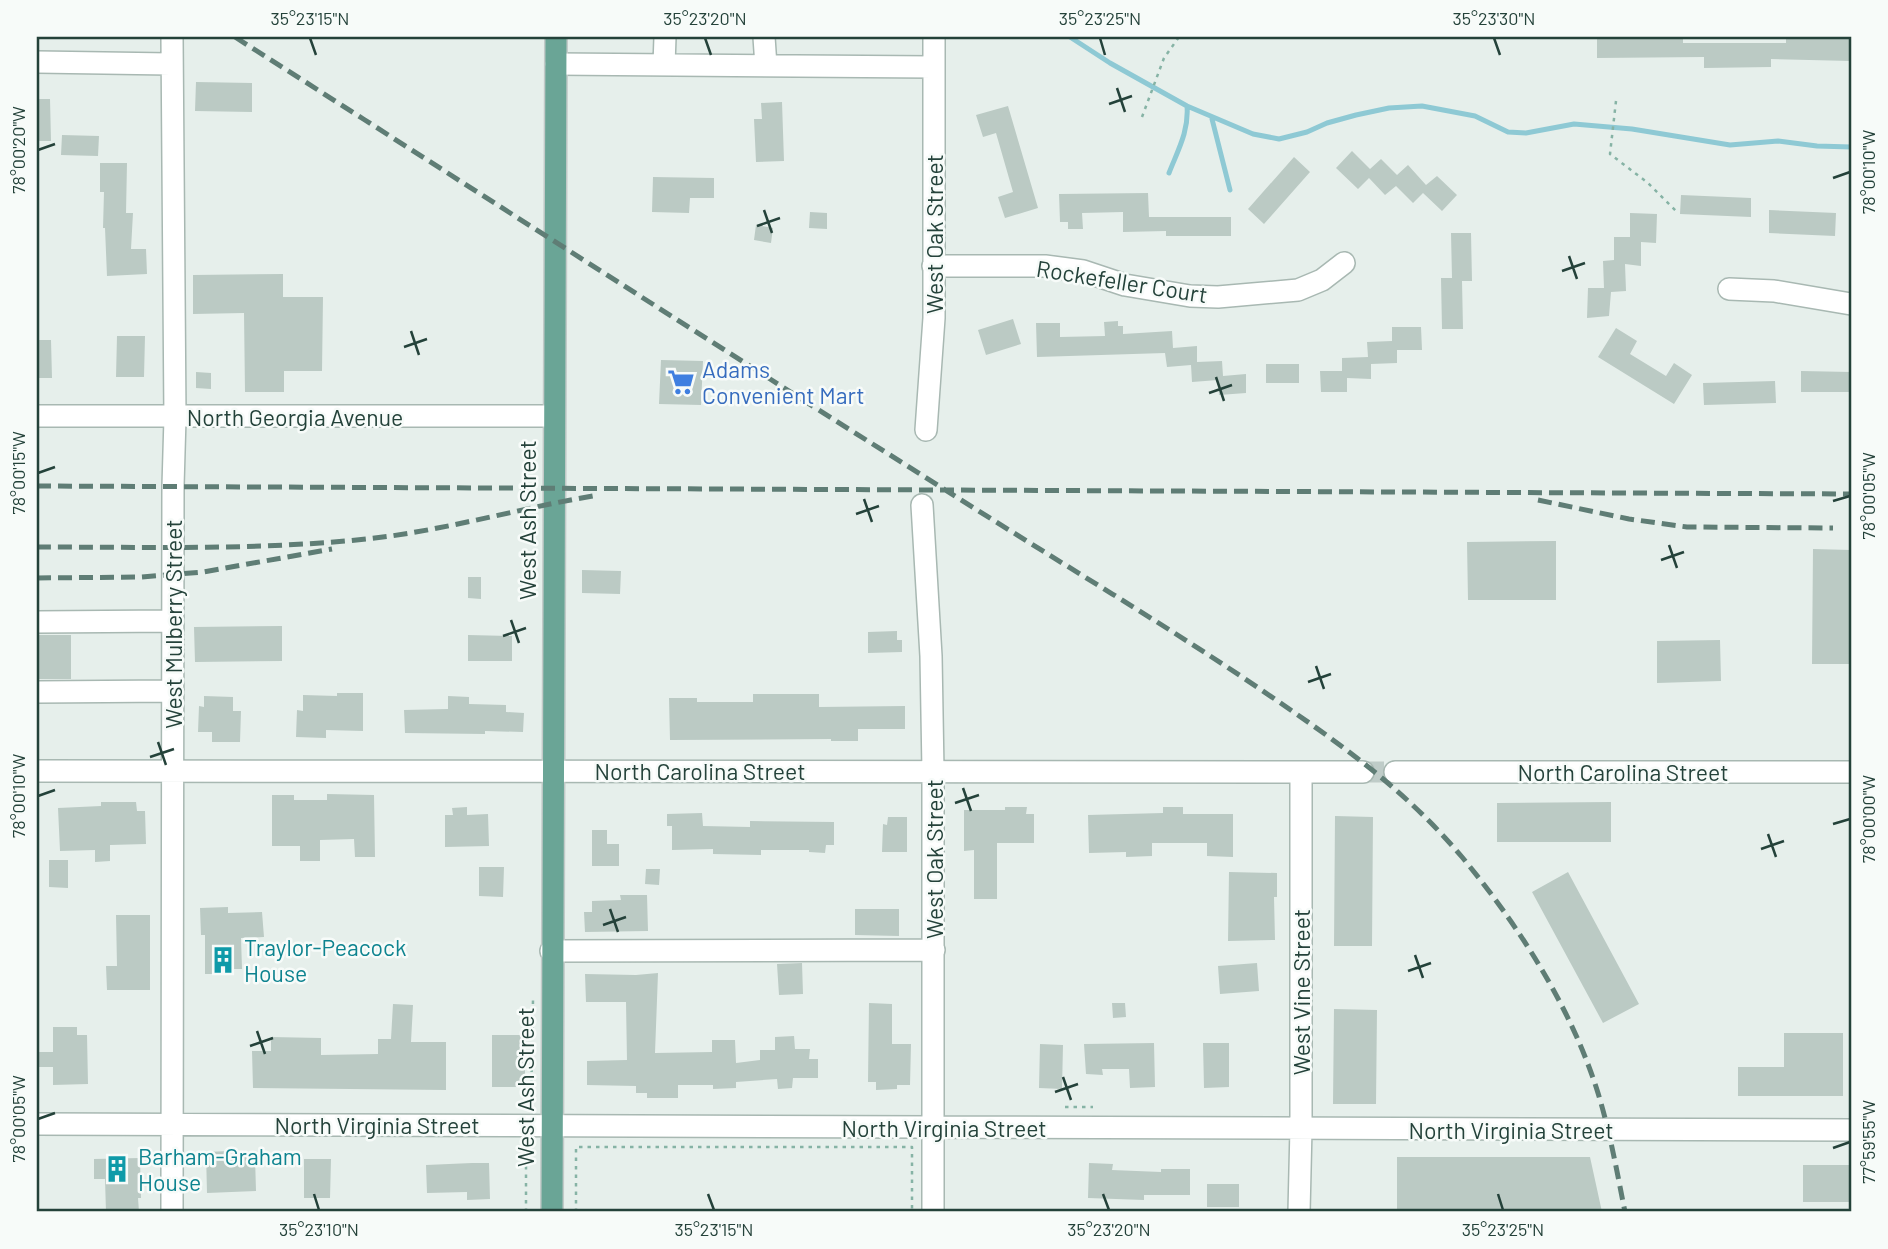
<svg xmlns="http://www.w3.org/2000/svg" width="1888" height="1249" font-family="Barlow,sans-serif">
<style>
.lines{fill:none;stroke-linecap:round;stroke-linejoin:round}
.stream{stroke:#8ec9d4;stroke-width:5}
.building{fill:#bbcac4}
.minor-tunnel{stroke:#bfccc8;stroke-width:21;stroke-dasharray:21 10;stroke-linecap:butt}
.minor-casing{stroke:#a8b8b2;stroke-width:24}
.major-casing{stroke:#c2cac8;stroke-width:24}
.path{stroke:#86b3a5;stroke-width:2.5;stroke-dasharray:3.5 5;stroke-linecap:butt}
.minor{stroke:#fff;stroke-width:21}
.major{stroke:#6aa596;stroke-width:21}
.rail{stroke:#5f7d75;stroke-width:5;stroke-dasharray:14 7;stroke-linecap:butt}
.ticks{fill:none;stroke:#24423a;stroke-width:2.5}
.labels{text-anchor:middle;dominant-baseline:central;stroke-width:5;stroke-linejoin:round;paint-order:stroke}
.street-label{font-size:23px;fill:#24423a;stroke:#f7fbf9}
.shop-label{font-size:23px;fill:#366cbe;stroke:#f7fbf9;text-anchor:start}
.culture-label{font-size:23px;fill:#0d838f;stroke:#f7fbf9;text-anchor:start}
.neatline{fill:none;stroke:#24423a;stroke-width:2.5}
.ticks-label{font-size:18px;text-anchor:middle;fill:#24423a}
</style>
<rect width="100%" height="100%" fill="#e6efeb"/>
<g class="lines">
<path class="stream" d="M1070,37l40,26 77,43 66,28 26,5 28,-7 20,-9 29,-8 33,-7 33,-2 53,10 33,16 18,1 48,-9 58,5 98,16 48,-4 39,5 34,1
M1212,119l18,71
M1169,173c9,-23 20,-42 18,-67"/>
</g>
<path class="building" d="M1597,37h86v6h103v-6l65,1v23l-80,-2v8l-67,1v-11l-107,1z
M196,82l56,1v29l-57,-1z
M37,99h13l1,42h-14z
M782,102l2,59 -28,1 -2,-43h8l-1,-16z
M1008,106l30,102 -33,10 -7,-21 15,-5 -17,-59 -13,4 -7,-22z
M62,135l37,1 -1,20 -37,-1z
M1352,151l18,18 11,-10 16,16 11,-10 18,20 11,-9 20,19 -15,16 -19,-18 -10,10 -17,-17 -11,9 -16,-17 -11,11 -22,-21z
M1294,157l16,15 -46,52 -16,-15z
M100,163h27l-1,50h7l-2,36h15l1,25 -40,2 -2,-48h-2l1,-36h-4z
M653,177l61,1v20h-24l-1,15 -37,-1z
M1148,193l1,24h82v19h-65v-5l-43,1v-20l-41,1 1,16h-15v-7h-8l-1,-28z
M1681,195l70,3v19l-71,-3z
M1769,210l67,3 -1,23 -66,-3z
M810,212l17,1v16l-18,-1z
M1630,213l27,1 -1,29 -15,-1v24l-16,-2 1,27 -15,1 -2,24 -22,2 1,-30h16l-1,-27 11,-1v-23h16z
M756,225l17,3 -2,15 -17,-3z
M1451,233h20l1,48h-10l1,48h-21l-1,-51h11z
M283,274v23h40l-1,74h-38v21h-39l-1,-79 -51,1v-39z
M1013,319l8,25 -35,11 -8,-25z
M1118,321v5h5v8l49,-3 1,17 24,-2v16l25,-1 1,15 23,-2v19l-27,2 -1,-15 -26,2 -1,-17 -24,2 -2,-14 -128,4 -1,-34h24v14l45,-1 -1,-14z
M1392,327h29l1,23h-25v13l-26,1v15l-24,-1v14h-26l-1,-21h22v-13l26,-1 -1,-15 25,-1z
M1616,328l21,13 -7,13 36,22 8,-13 18,12 -18,29 -76,-47z
M117,336h28l-1,41h-28z
M37,340h14l1,38h-15z
M661,360l42,1 -2,44 -42,-1z
M1266,364h33v19h-33z
M1801,371l50,1v20h-50z
M196,372l15,1v16l-15,-1z
M1775,381l1,22 -72,2 -1,-22z
M1556,541v59h-88l-1,-58z
M1813,549l38,1v114h-39z
M582,570l39,1 -1,23 -38,-1z
M468,577h13v22l-13,-1z
M282,626v35l-87,1 -1,-35z
M897,631v9h5v12l-34,1v-21z
M37,635h34v44h-34z
M468,635l44,1v25h-44z
M1720,640l1,41 -64,2v-42z
M337,693h26v38l-37,-1v8l-30,-1 1,-27 6,1v-16l34,1z
M753,694h66v13l86,-1v23h-47v12h-27v-2l-161,1 -1,-42h28v4h56z
M204,696l29,1v14h8l-1,31h-28v-10h-14l1,-26 5,1z
M448,696l21,1v7l37,1v7l18,1 -1,19 -38,-1v3l-80,-1 -1,-23 44,-1z
M327,794l47,1 1,62h-20l-1,-18 -34,1v21h-20v-15h-28v-51h22v5h33z
M101,802h35l1,9h8l1,33 -36,1v16l-15,1v-12l-35,1 -2,-43 43,-2z
M1611,802v40h-114v-39z
M467,807v8l21,-1 1,32 -44,1v-32h8l-1,-7z
M1005,807h22l-1,7h8v29h-37v56h-23v-49l-10,1v-41h41z
M1163,807h20v7h50v43l-26,-1v-13h-55v13l-26,1v-5l-37,1 -1,-38 75,-2z
M702,813l1,13 47,1v-6l84,1v23h-8l-1,8 -16,-1v-2h-48v5l-48,-1v-5l-41,1v-24h-5v-12z
M1335,816l38,1 -1,129h-38z
M888,817h19v35h-25l1,-28 4,1z
M592,830h15v14h12v22h-27z
M49,860h19v28l-19,-1z
M479,867h25l-1,30 -24,-1z
M646,869h14l-1,16 -14,-1z
M1229,872l48,1v24h-3l1,43 -47,1z
M1568,872l71,132 -36,19 -71,-131z
M620,895h27l1,36 -63,1 -1,-20h8v-11l29,-1z
M228,907v6l34,-1 2,25 -23,1 1,31h-13v5h-24v-39h-4l-1,-27z
M855,909h44v27l-44,-1z
M116,915h34v75h-43l-1,-24h11z
M802,963l1,31 -24,1 -2,-31z
M1257,963l2,28 -39,3 -2,-28z
M658,973l-3,80 57,-1v-12h23l1,23 24,-3v-10h15v-13l19,-1 1,13h15l-1,10h9v19h-25l-1,10 -14,1 -1,-10 -41,3v6l-23,1v-4h-35v13h-31v-5h-11v-7l-49,-1v-24l40,-1 -1,-58h-40l-1,-28 51,1z
M869,1003l23,1v40h19l-1,41h-13v4l-21,1v-8h-8z
M1112,1003h13l1,14 -13,1z
M393,1004l20,1 -2,37h35v48l-193,-2 -1,-37h19v-14l50,1v17l57,-1v-15h13z
M1334,1009l43,1 -1,94h-43z
M53,1027h24v8h10l1,49 -35,1v-18h-16v-15h16z
M1784,1033h59v63h-105v-29h46z
M492,1035h33v52h-33z
M1154,1043l1,44 -25,1 -1,-19h-27l1,6 -17,-1 -2,-30z
M1203,1043h26v44l-25,1z
M1040,1044l23,1 -1,44 -23,-1z
M230,1151v6h25l1,34 -49,2 -1,-41z
M1397,1157h193l12,55h-205z
M140,1158l1,40h-3l1,14h-33l-1,-33h-11v-20z
M304,1159h27l-1,39h-26z
M472,1163h17l1,36 -23,1v-8l-40,1 -1,-28z
M1089,1163l24,1 -1,6 49,2v-3h29v26h-46v5l-56,-2z
M1803,1165h48v37h-48z
M1207,1184h32v23h-32z"/>
<g class="lines">
<path class="minor-tunnel" d="M1363,772h32"/>
<defs>
<path id="minor" d="M172,37l3,381 -2,68 -1,726
M764,37l2,29
M37,62l133,2
M556,64l377,3
M664,65l1,-28
M933,266h112l38,5 42,14 65,11 28,1 80,-7 24,-10 22,-17
M1729,289l45,2 77,13
M37,416h516
M926,430l8,-112v-281
M922,505l9,151 2,115v441
M37,622l136,-1
M37,692l136,-1
M37,771l1326,1
M1395,772h456
M551,951l383,-1
M37,1124l1814,6
M1299,1212l2,-84v-356"/>
<path id="major" d="M552,1212l4,-1175"/>
</defs>
<use href="#minor" class="minor-casing"/>
<use href="#major" class="major-casing"/>
<path class="path" d="M1616,101l-6,53 38,29 28,28
M1142,117l22,-59 15,-21
M531,1106l2,-106
M1065,1107h28
M526,1212v-66
M576,1212v-65h336v65"/>
<use href="#minor" class="minor"/>
<use href="#major" class="major"/>
<path class="rail" d="M235,37c246,157 491,315 739,471 95,60 193,118 286,181 75,51 143,98 202,168 57,69 109,150 136,236 12,39 19,79 27,119
M37,486l1814,8
M1538,500l91,19 58,8 146,1
M37,547c115,0 240,4 354,-11 70,-10 139,-30 208,-41
M37,578l104,-1 62,-5 129,-23"/>
</g>
<path class="ticks" d="M310,38l6,17M705,38l6,17M1100,38l5,17M1494,38l6,17M1117,88l8,24M1109,104l23,-8M38,150l17,-6M1833,178l17,-6M764,210l8,23M757,226l23,-8M1569,256l8,23M1562,271l23,-8M411,331l8,24M404,347l23,-8M1216,377l8,24M1209,393l23,-8M38,473l17,-6M864,499l8,23M1833,501l17,-5M856,514l23,-8M1669,545l8,23M1661,560l23,-8M511,620l8,23M503,636l23,-8M1316,666l8,23M1308,682l23,-8M158,742l8,23M150,757l24,-8M963,788l8,23M38,796l17,-6M955,803l24,-8M1833,824l17,-5M1768,834l8,23M1761,849l23,-8M610,909l8,23M603,925l23,-8M1415,955l8,23M1408,971l23,-8M257,1031l8,23M250,1046l23,-8M1063,1077l8,23M1055,1092l23,-8M38,1119l17,-6M1833,1148l17,-6M314,1194l5,16M708,1194l6,16M1103,1194l6,16M1498,1194l5,16"/>
<defs>
<symbol id="supermarket-bare" viewBox="-9 -9 18 18"><path d="M-6-5.5h2.5l.6 2H6L4.5 2H-2.5L-4.4-4H-6ZM-1.5 3.2a1.3 1.3 0 1 0 .1 0ZM3 3.2a1.3 1.3 0 1 0 .1 0Z" fill="#3f7fe0" stroke="#f7fbf9" stroke-width="2.5" paint-order="stroke"/></symbol>
<symbol id="building-bare" viewBox="-9 -9 18 18"><path d="M-4-6H4V6H1V3H-1V6H-4ZM-2.5-4.3h1.7v1.8h-1.7ZM.8-4.3h1.7v1.8H.8ZM-2.5-1h1.7V.8h-1.7ZM.8-1h1.7V.8H.8Z" fill="#0f9aa8" stroke="#f7fbf9" stroke-width="2.5" paint-order="stroke"/></symbol>
</defs>
<g fill-rule="evenodd">
<use href="#supermarket-bare" x="662" y="363" width="38" height="38"/>
<use href="#building-bare" x="204" y="941" width="38" height="38"/>
<use href="#building-bare" x="98" y="1150" width="38" height="38"/>
</g>
<g class="labels">
<g class="street-label">
<text transform="translate(934 234) rotate(-90)">West Oak Street</text>
<text transform="translate(1122 281) rotate(9)">Rockefeller Court</text>
<text x="295" y="417">North Georgia Avenue</text>
<text transform="translate(527 520) rotate(-90)">West Ash Street</text>
<text transform="translate(173 624) rotate(-90)">West Mulberry Street</text>
<text x="700" y="771">North Carolina Street</text>
<text x="1623" y="772">North Carolina Street</text>
<text transform="translate(934 859) rotate(-90)">West Oak Street</text>
<text transform="translate(1301 992) rotate(-90)">West Vine Street</text>
<text transform="translate(525 1087) rotate(-90)">West Ash Street</text>
<text x="377" y="1125">North Virginia Street</text>
<text x="944" y="1128">North Virginia Street</text>
<text x="1511" y="1130">North Virginia Street</text>
</g>
<g class="shop-label">
<text x="702" y="369">Adams<tspan x="702" dy="26">Convenient Mart</tspan></text>
</g>
<g class="culture-label">
<text x="244" y="947">Traylor-Peacock<tspan x="244" dy="26">House</tspan></text>
<text x="138" y="1156">Barham-Graham<tspan x="138" dy="26">House</tspan></text>
</g>
</g>
<rect width="1888" height="1249" fill="none" stroke="#f7fbf9" stroke-width="77"/>
<rect x="38" y="38" width="1812" height="1172" class="neatline"/>
<g class="ticks-label">
<text x="310" y="25">35°23'15"N</text>
<text x="705" y="25">35°23'20"N</text>
<text x="1100" y="25">35°23'25"N</text>
<text x="1494" y="25">35°23'30"N</text>
<text transform="translate(19 150) rotate(-90)" y="6">78°00'20"W</text>
<text transform="translate(1869 172) rotate(-90)" y="6">78°00'10"W</text>
<text transform="translate(19 473) rotate(-90)" y="6">78°00'15"W</text>
<text transform="translate(1869 496) rotate(-90)" y="6">78°00'05"W</text>
<text transform="translate(19 796) rotate(-90)" y="6">78°00'10"W</text>
<text transform="translate(1869 819) rotate(-90)" y="6">78°00'00"W</text>
<text transform="translate(19 1119) rotate(-90)" y="6">78°00'05"W</text>
<text transform="translate(1869 1142) rotate(-90)" y="6">77°59'55"W</text>
<text x="319" y="1236">35°23'10"N</text>
<text x="714" y="1236">35°23'15"N</text>
<text x="1109" y="1236">35°23'20"N</text>
<text x="1503" y="1236">35°23'25"N</text>
</g>
</svg>
